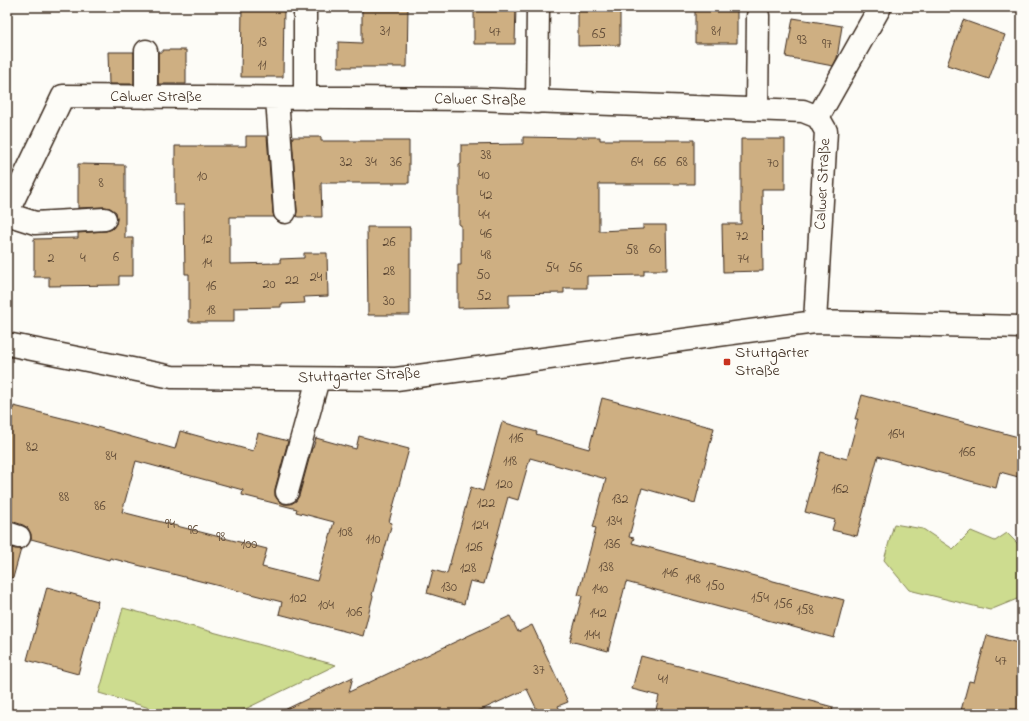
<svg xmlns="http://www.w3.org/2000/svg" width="1029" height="721" font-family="'Indie Flower',sans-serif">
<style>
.green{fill:#cddc8f;stroke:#848356}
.building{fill:#ceaf82;stroke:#3b2a1e;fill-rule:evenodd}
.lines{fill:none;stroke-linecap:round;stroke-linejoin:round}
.minor-casing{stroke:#3b2a1e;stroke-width:25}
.minor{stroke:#fdfcf7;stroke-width:22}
.poi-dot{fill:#c8321e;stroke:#fdfcf7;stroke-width:1.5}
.labels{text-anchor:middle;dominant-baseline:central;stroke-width:3;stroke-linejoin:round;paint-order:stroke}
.number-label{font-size:14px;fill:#604b37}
.street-label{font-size:16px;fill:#3b2a1e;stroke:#fdfcf7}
.poi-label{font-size:16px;fill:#3b2a1e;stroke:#fdfcf7;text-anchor:start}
</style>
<rect width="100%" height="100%" fill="#fdfcf7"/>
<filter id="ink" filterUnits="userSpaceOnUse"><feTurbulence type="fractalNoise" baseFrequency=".025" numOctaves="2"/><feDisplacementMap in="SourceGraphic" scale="8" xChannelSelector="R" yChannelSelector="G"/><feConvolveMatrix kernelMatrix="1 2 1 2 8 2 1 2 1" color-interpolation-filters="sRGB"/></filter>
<g filter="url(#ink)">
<path class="green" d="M894,524l29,5 30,20 18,-18 24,10 12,-8 15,15v49l-32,13 -81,-20 -25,-30z
M123,608l213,57 -101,49h-65l-71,-21z"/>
<path class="building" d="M242,7h42l-1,70h-42z
M362,7h46l-1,60h-69v-25l24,1z
M474,7h42l-1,37h-41z
M578,7h42v38l-42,1z
M695,7h42v36h-42z
M793,18l49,8 -5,32 -4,8 -47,-9z
M963,20l42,15 -16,44 -42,-14z
M163,50h23v34h-28v-32h5z
M108,52h26v32h-25z
M246,136h21l6,77 1,4h-44v47l50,-1v-4l24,-1v-5h23l1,43 -24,1 1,6 -24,1v3l-47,1v14h-45v-48h-4l-1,-69h-9v-59h71z
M292,137h29v4h88v42h-88l1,34h-24l-2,-1 1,-5z
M523,137l53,1v-1h24v3h94v44h-95v47l44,-2v-4h23l1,45h-23v5l-57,1v12h-23v5l-55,1v13l-51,1v-43h3v-40h-2v-60l2,-1v-19l62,-1z
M741,139h44v50h-23l1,82 -40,1 -1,-48h19z
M78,164l47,1v73h8v38h-14v9l-70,1v-9h-15v-38l44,-1v-5l28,-2 6,-2 4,-5 1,-6 -1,-6 -6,-4 -6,-1 -26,1z
M367,227h43v88h-42z
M862,395l160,43v40l-22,-6 -4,16 -118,-32 -21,80 -25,-6 3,-10 -30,-8 16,-60 26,7 11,-40h-3z
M602,398l112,30 -19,75 -53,-15 -13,49 5,1 -2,5 212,57 -10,38 -208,-56 -18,69 -38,-10 12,-45 -4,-1 18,-67 -3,-1 13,-48 -76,-21 -12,42 -10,-3 -24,87 -14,-3 -6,23 -37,-11 6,-23 14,4 24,-87 12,4 19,-69 35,10 -1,2 53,15z
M14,406l68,17 93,26 5,-18 73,20 5,-18 30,8 -13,48v7l3,4 6,4h7l5,-3 3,-5 13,-48h1l3,-10 40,11 3,-13 50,13 -20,73 3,1 -20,72 1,1 -10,40 -84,-22 3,-12 -172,-44 -1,2 -78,-21v-5l-3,-6 -5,-3 -12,-4h-4v-86zM136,461l107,29 -1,5 55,14 -1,3 38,10 -17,59 -55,-14 5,-18 -145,-37z
M7,546l8,3h6l-8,29 -6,-1z
M47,587l51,14 -20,73 -51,-14z
M510,616l8,16 14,-7 36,77 -10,4 4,8h-23l-12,-25 -55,25h-196l77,-37 -4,15z
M987,635l35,9v70h-62l9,-33 5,1z
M641,656l192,51 -1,7h-177l4,-18 -27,-7z"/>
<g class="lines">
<defs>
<path id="minor" d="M146,51v46
M277,98l8,114
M305,98v-91
M537,102l1,-95
M757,109l1,-93
M818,117l62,-110
M7,213l56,-117 413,3 327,12 15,6 8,14 -11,191
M7,214l28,9 70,-4
M7,344l165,33 224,2 419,-57 207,5
M287,492l31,-113
M7,533l12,4"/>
</defs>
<use href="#minor" class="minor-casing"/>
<use href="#minor" class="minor"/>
</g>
</g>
<rect class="poi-dot" x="723" y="358" width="8" height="8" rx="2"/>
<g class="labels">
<g class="number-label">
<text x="385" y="31">31</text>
<text x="716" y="31">81</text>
<text x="495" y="32">47</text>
<text x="599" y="34">65</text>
<text x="802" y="40">93</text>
<text x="262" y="42">13</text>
<text x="827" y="44">97</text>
<text x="262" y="65">11</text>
<text x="486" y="155">38</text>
<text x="346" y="162">32</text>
<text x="371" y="162">34</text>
<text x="396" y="162">36</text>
<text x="637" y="162">64</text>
<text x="660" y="162">66</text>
<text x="682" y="162">68</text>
<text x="773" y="163">70</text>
<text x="484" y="175">40</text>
<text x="202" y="176">10</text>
<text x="101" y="183">8</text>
<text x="486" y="195">42</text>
<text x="484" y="215">44</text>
<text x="486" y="234">46</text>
<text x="742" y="236">72</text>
<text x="207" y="239">12</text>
<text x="389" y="242">26</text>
<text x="655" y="249">60</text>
<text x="632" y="250">58</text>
<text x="486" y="255">48</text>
<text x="116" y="257">6</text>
<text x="51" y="258">2</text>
<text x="83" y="258">4</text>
<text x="743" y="259">74</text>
<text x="207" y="263">14</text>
<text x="552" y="268">54</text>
<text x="575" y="268">56</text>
<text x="389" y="271">28</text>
<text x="483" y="275">50</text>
<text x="316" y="277">24</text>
<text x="292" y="280">22</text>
<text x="269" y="284">20</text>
<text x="211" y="286">16</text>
<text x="484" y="296">52</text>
<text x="389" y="301">30</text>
<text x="211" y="310">18</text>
<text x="896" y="434">164</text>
<text x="516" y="438">116</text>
<text x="32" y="447">82</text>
<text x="967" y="452">166</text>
<text x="111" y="456">84</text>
<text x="510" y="461">118</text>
<text x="504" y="484">120</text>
<text x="840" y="489">162</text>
<text x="64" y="497">88</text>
<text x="620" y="499">132</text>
<text x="486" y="503">122</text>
<text x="100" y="506">86</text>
<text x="614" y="521">134</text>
<text x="170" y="524">94</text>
<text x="480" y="525">124</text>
<text x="193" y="530">96</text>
<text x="345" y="532">108</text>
<text x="221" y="537">98</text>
<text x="373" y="539">110</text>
<text x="249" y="544">100</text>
<text x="612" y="544">136</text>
<text x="474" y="547">126</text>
<text x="606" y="567">138</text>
<text x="468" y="568">128</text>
<text x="670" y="573">146</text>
<text x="693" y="579">148</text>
<text x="715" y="586">150</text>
<text x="449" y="587">130</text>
<text x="600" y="589">140</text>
<text x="298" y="598">102</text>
<text x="760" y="598">154</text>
<text x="783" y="604">156</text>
<text x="326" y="605">104</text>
<text x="805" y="610">158</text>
<text x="354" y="612">106</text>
<text x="598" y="613">142</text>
<text x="592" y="635">144</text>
<text x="1001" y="661">47</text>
<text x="539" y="670">37</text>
<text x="663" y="679">41</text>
</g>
<g class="street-label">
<text x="156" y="97">Calwer Straße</text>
<text transform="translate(480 100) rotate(1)">Calwer Straße</text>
<text transform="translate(823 184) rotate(-87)">Calwer Straße</text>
<text transform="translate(359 376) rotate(-2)">Stuttgarter Straße</text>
</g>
<g class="poi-label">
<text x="735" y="353">Stuttgarter<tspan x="735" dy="18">Straße</tspan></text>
</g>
</g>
<rect width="1029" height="721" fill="none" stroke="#fdfcf7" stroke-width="24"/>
<rect x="12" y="12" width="1005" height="697" fill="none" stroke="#3b2a1e" stroke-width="1.5" filter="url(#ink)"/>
</svg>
